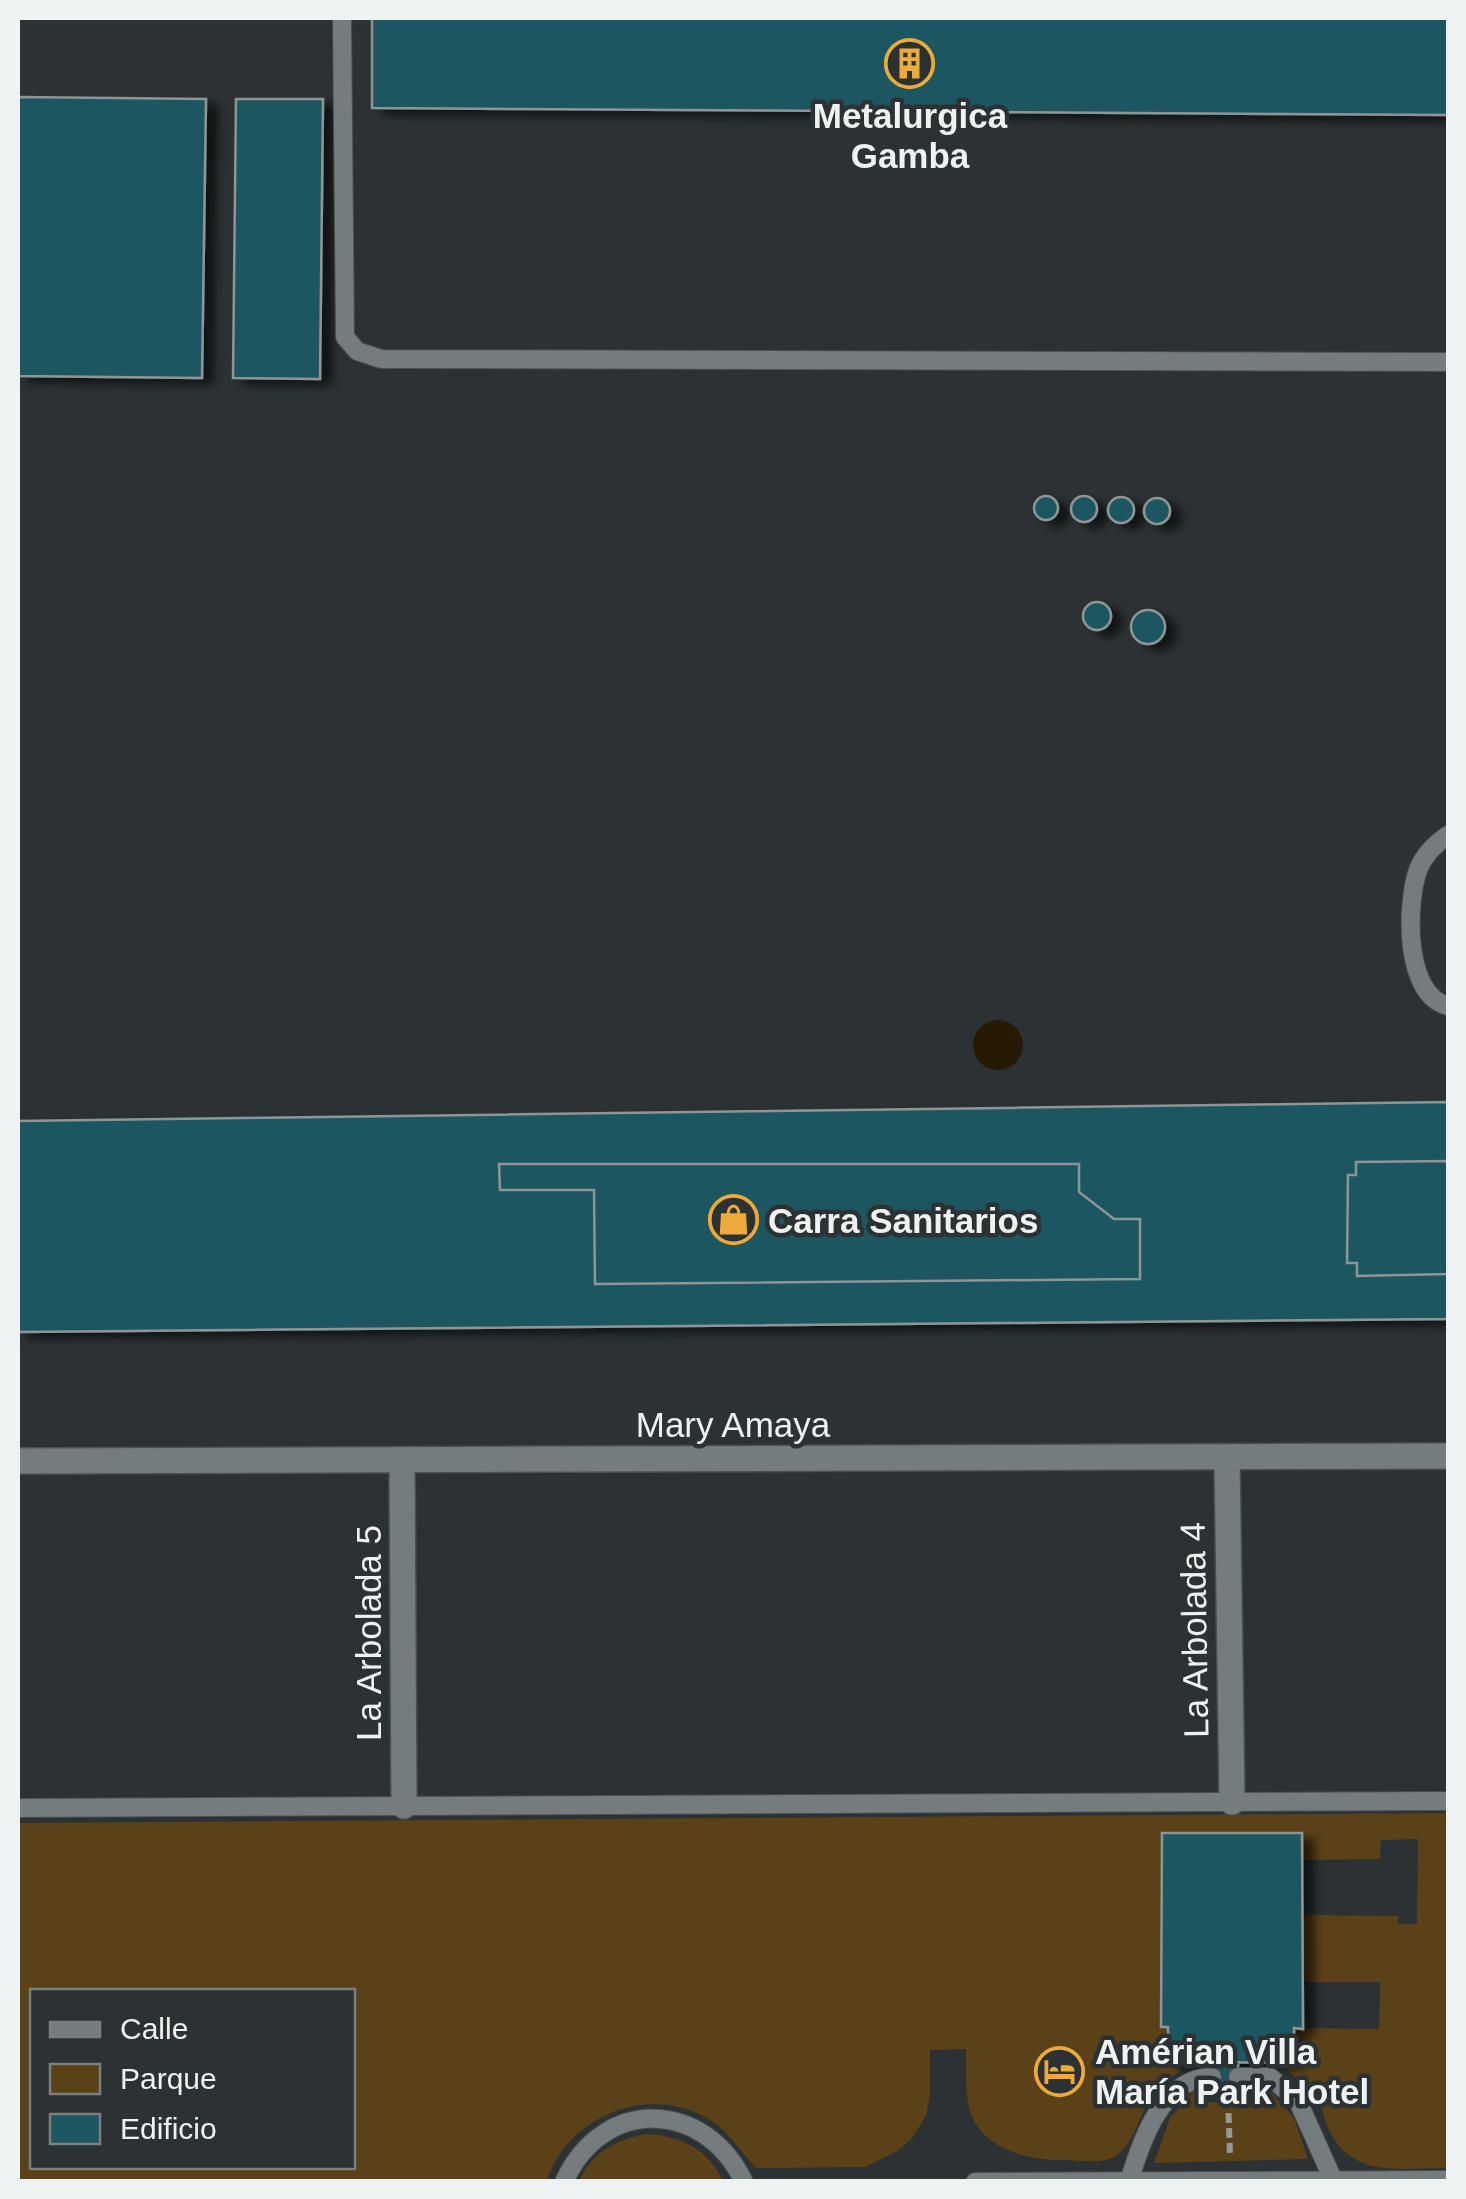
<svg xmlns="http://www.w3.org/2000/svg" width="1466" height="2199" font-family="Helvetica,sans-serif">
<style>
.green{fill:#5b4117;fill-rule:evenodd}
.water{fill:#271a05}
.building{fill:#1e5661;stroke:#8d9596;stroke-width:2.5;filter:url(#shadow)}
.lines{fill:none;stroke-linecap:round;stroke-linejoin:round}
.lane-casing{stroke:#494e50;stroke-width:20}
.street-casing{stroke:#494e50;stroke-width:28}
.path{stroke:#94999b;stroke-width:6;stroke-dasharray:10 5;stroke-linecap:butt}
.lane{stroke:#757c7d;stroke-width:18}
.street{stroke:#757c7d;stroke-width:25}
.labels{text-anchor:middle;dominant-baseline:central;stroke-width:9;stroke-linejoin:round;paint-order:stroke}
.poi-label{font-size:35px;font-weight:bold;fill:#eef2f3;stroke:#2c3234;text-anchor:start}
.street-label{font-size:35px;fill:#eef2f3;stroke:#2c3234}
</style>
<defs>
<filter id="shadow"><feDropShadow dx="11" dy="6" stdDeviation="5" flood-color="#0009"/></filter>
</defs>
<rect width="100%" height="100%" fill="#2c3234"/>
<path class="green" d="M1448,1813v355c-46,-1 -93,12 -118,-36 -6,-11 -7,-25 -15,-36 -9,-12 -27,-20 -30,-33l9,-1v-34l85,1 1,-47h-77v-67l95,1v8h19l1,-85 -37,1 -1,19 -78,1v-27h-140l-1,193 7,1v35l12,1v8c-10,7 -21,15 -28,25 -14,19 -15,44 -35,59 -13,10 -36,5 -52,5 -39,1 -89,-12 -97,-57 -3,-17 -2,-36 -2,-54l-36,1v45l-4,21 -14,22 -13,12 -34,17 -109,1c-17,-18 -27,-37 -49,-50 -59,-34 -140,-2 -160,63h-529v-358zM32,1992h320v174h-320z
M1195,2090l7,12 61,1 7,-12 24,27 14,41 -154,4 16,-45z
M647,2134c33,2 62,15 76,47h-144c13,-29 38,-42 68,-47z"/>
<path class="water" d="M973 1045a25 25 0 1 1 50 0a25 25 0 1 1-50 0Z"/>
<path class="building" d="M372,18h1076v97l-1076,-7z
M18,97l188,2 -4,279 -184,-2z
M236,99h87l-3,280 -87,-1z
M1034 508a12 12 0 1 1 24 0a12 12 0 1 1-24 0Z
M1071 509a13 13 0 1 1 26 0a13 13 0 1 1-26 0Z
M1108 510a13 13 0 1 1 26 0a13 13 0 1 1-26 0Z
M1144 511a13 13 0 1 1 26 0a13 13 0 1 1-26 0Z
M1083 616a14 14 0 1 1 28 0a14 14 0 1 1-28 0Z
M1131 627a17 17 0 1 1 34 0a17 17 0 1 1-34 0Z
M1448,1102v217l-1430,13v-211z
M1448,1161v113l-91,2v-13h-10l1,-88h8v-13z
M499,1164h580v28l35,27h26v60l-545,5 -1,-94h-94z
M1162,1833h140l1,196 -9,-1v34l-126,1v-36h-7z
M1212,2062h26v22h-26z"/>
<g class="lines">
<defs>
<path id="lane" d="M342,18l3,319 12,14 24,8 1067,3
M1448,835c-13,9 -24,19 -30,35 -12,35 -14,125 30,136
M18,1808l1430,-7
M1238,2077h32l28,24 36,81
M564,2182c38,-85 140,-84 180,0
M975,2182l473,-2
M1129,2182c12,-41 33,-104 83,-105"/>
<path id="street" d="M1227,1457l5,345
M402,1460l2,346
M18,1461l1430,-5"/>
</defs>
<use href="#lane" class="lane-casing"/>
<use href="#street" class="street-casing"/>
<path class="path" d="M1228,2098l2,58"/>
<use href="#lane" class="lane"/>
<use href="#street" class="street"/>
</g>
<defs>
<symbol id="building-ring" viewBox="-11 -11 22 22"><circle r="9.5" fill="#2c3234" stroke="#ebaa39" stroke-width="1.5"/><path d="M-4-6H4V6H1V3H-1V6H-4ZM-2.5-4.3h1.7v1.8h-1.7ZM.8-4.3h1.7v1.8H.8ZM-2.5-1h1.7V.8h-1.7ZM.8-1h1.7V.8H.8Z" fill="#ebaa39"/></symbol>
<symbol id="shop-ring" viewBox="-11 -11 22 22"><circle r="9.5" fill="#2c3234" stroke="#ebaa39" stroke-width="1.5"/><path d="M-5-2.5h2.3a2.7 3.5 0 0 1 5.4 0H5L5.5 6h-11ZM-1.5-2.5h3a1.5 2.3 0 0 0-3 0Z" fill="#ebaa39"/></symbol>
<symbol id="hotel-ring" viewBox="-11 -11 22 22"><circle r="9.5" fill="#2c3234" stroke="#ebaa39" stroke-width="1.5"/><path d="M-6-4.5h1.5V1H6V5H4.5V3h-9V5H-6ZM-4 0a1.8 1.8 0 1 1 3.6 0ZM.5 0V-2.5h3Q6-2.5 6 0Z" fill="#ebaa39"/></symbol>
</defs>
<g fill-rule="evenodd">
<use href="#building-ring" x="882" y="36" width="55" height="55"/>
<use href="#shop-ring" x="706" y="1192" width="55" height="55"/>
<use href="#hotel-ring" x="1032" y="2044" width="55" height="55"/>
</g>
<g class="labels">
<g class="poi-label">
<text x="910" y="115" text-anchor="middle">Metalurgica<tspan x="910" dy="40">Gamba</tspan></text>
<text x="768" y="1220">Carra Sanitarios</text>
<text x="1095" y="2051">Amérian Villa<tspan x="1095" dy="40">María Park Hotel</tspan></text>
</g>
<g class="street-label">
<text x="733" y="1424">Mary Amaya</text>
<text transform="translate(1194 1630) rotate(-91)">La Arbolada 4</text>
<text transform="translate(368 1633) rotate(-90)">La Arbolada 5</text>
</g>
</g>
<rect width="1466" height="2199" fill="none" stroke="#eef2f3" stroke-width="40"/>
<rect x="30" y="1989" width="325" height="180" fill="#2c3234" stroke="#7a7f80" stroke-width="2.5"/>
<rect x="50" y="2022" width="50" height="15" fill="#757c7d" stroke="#7a7f80" stroke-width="2.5"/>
<text x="120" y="2039" font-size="30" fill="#eef2f3">Calle</text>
<rect x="50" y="2064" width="50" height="30" fill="#5b4117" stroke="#7a7f80" stroke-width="2.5"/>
<text x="120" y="2089" font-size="30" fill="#eef2f3">Parque</text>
<rect x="50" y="2114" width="50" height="30" fill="#1e5661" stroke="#7a7f80" stroke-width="2.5"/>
<text x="120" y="2139" font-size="30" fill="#eef2f3">Edificio</text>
</svg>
